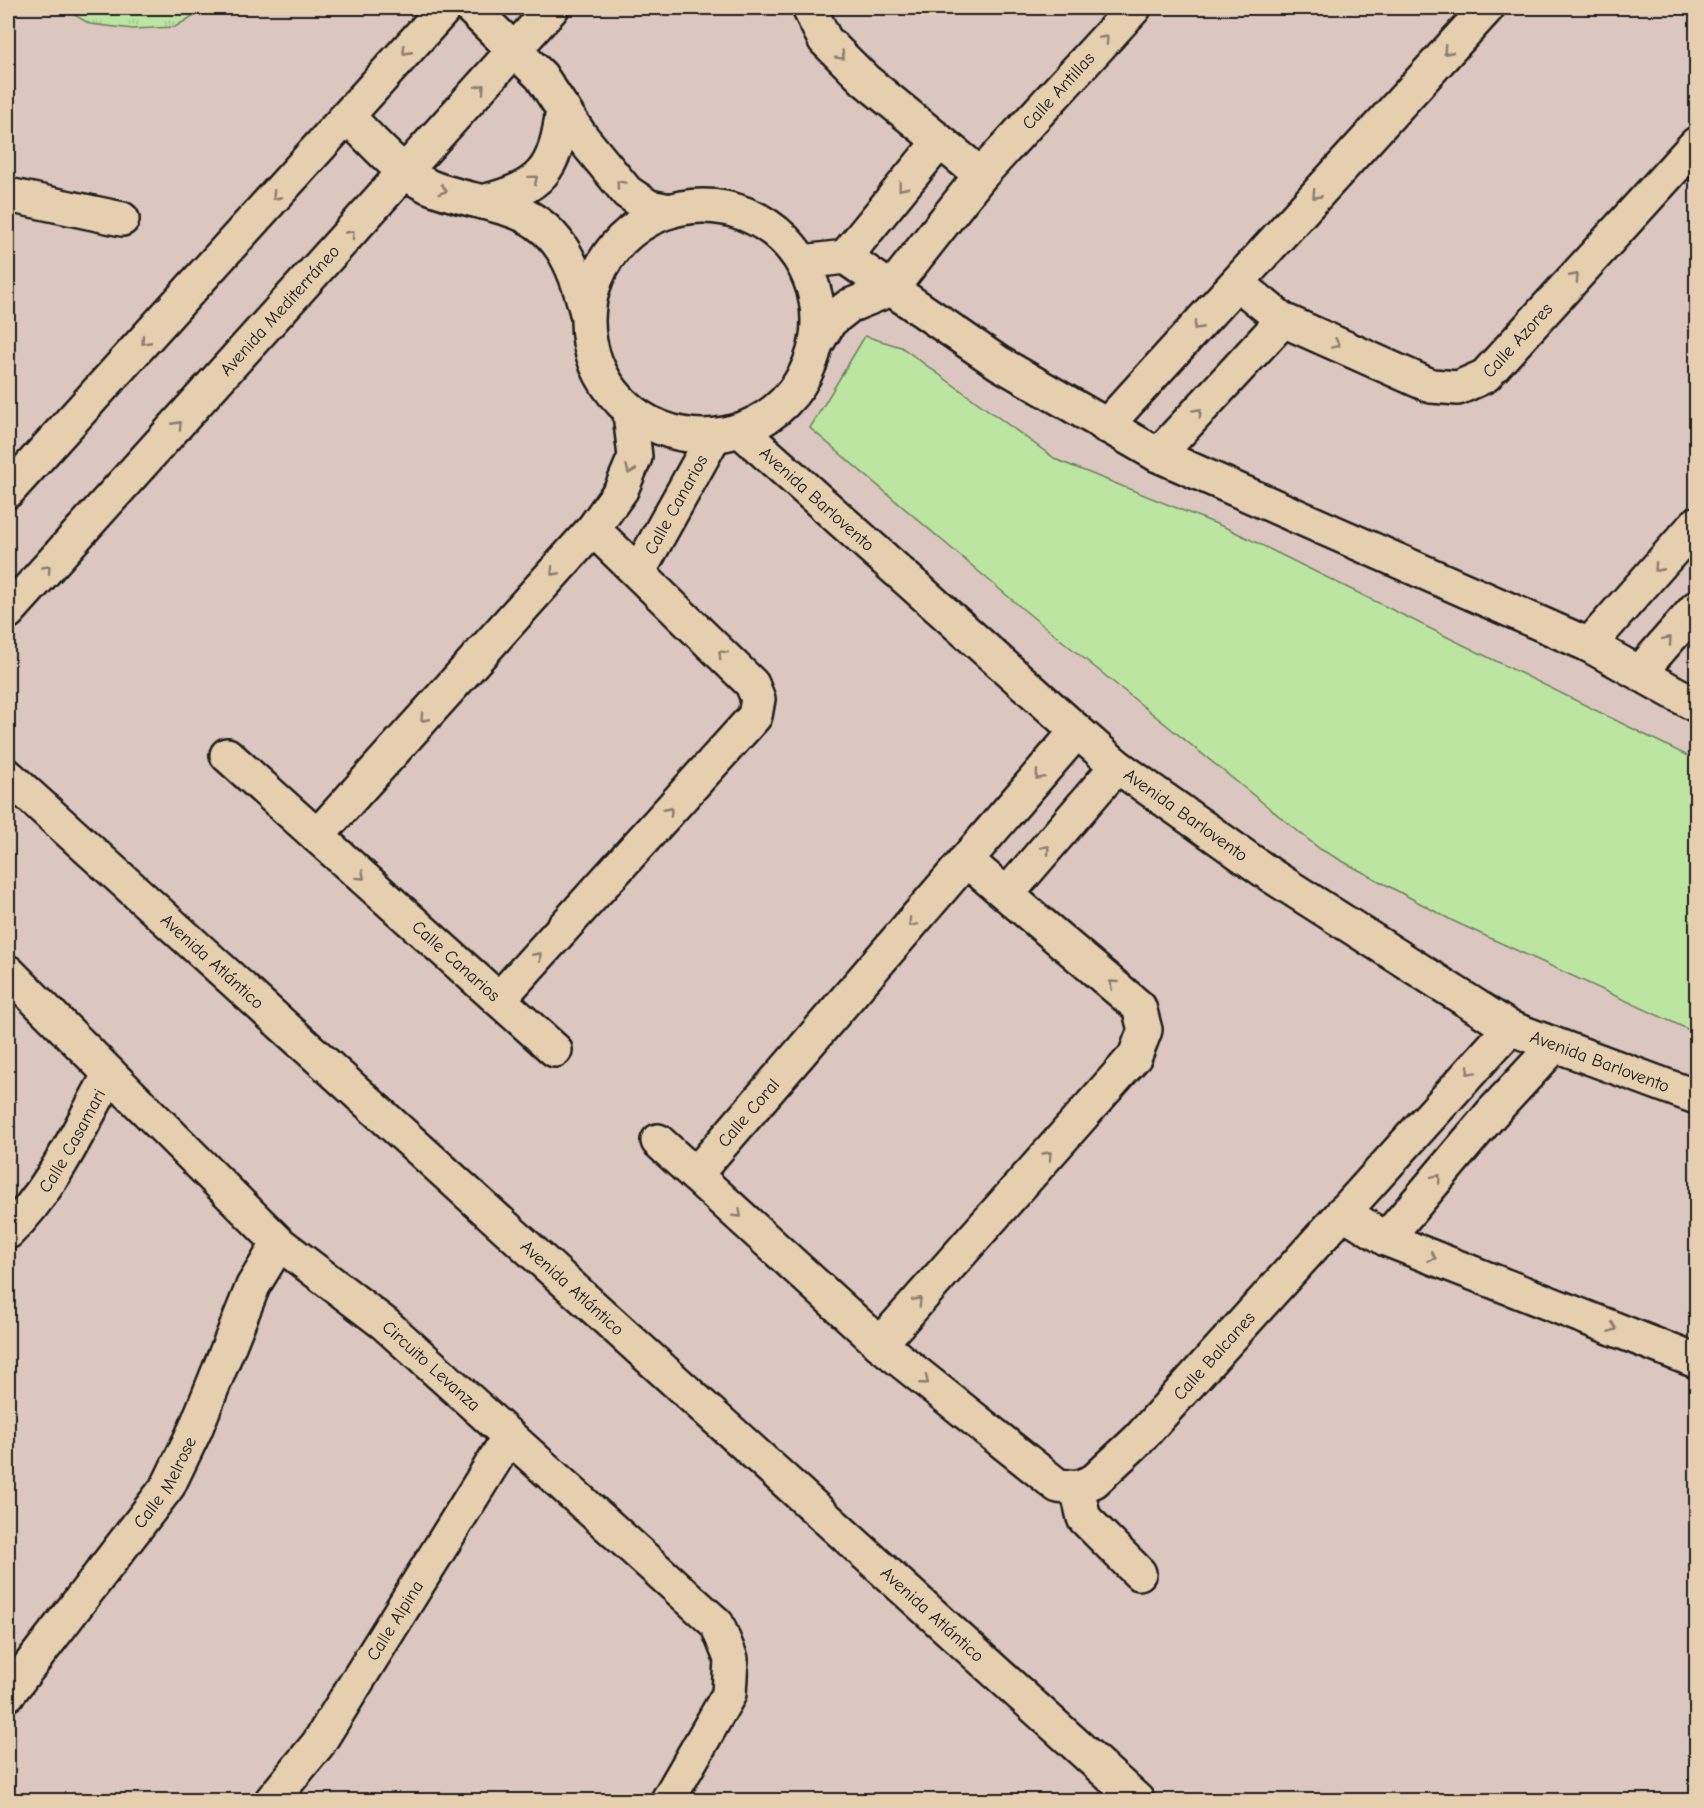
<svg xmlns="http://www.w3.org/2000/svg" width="1704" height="1808" font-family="'Comic Neue',sans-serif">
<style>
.grass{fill:url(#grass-tufts);stroke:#6c805e;stroke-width:1.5}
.park{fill:#bce5a1;stroke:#6c805e;stroke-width:1.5}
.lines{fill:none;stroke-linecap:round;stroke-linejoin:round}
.minor-casing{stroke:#1c1c1c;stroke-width:38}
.tertiary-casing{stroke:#1c1c1c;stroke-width:38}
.minor{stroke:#e6cfaf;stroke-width:33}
.tertiary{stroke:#e6cfaf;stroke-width:33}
.oneway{stroke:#8b7e6d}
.labels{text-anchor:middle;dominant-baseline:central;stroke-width:4.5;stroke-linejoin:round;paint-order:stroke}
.street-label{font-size:18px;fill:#1c1c1c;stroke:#e6cfaf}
</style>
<defs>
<pattern id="grass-tufts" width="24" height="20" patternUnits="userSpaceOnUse" patternTransform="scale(1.5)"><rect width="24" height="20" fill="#bce5a1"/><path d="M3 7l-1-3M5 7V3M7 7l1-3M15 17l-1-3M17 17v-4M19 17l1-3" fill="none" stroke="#a1c48a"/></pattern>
</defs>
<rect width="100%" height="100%" fill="#dbc7bf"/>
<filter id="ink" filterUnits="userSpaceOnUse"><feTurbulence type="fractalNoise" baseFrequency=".0167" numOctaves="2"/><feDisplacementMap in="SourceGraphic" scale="12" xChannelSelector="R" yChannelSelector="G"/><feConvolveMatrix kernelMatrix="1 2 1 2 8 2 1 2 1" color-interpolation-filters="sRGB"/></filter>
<g filter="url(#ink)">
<path class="grass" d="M63,8h143l-31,19 -42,2 -43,-5z"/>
<path class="park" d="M865,336l36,11 156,113 172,69 467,231v273l-245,-113 -131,-71 -296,-239 -214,-182z"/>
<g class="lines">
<defs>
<g id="minor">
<path d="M471,8l70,68 39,59 47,57 22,15 21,4"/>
<path d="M809,8l16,32 40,40 116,95"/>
<path d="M348,117c24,23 50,55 80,69 25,11 54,14 80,23 51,15 67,57 79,104"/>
<path d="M8,195l114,24"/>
<path d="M482,202c60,-15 73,-31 81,-93"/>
<circle cx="703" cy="321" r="115"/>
<path d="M845,257l94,-115"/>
<path d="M803,262l42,-5 154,106 159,92 431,190 107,60"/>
<path id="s1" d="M1237,283l46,37 148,66 27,2 27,-12 211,-232"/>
<path id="s2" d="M816,344l14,-23 19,-15 42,-17 90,-114 153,-167"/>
<path d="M1106,426l381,-418"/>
<path id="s3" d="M741,431l336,300 40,35 155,110 238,152 186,69"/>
<path d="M1158,455l125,-135"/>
<path id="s4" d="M639,571l75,-135"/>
<path d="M1589,645l107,-121"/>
<path d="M1640,672l56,-64"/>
<path id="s5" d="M227,755l328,295"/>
<path d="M317,836l276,-307 28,-39 14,-33 -5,-44"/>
<path d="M1008,893l109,-127"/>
<path id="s6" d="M8,972l271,271 106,81 332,300 14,35 -2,35 -61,106"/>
<path d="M499,999l256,-283 3,-17 -6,-15 -159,-155"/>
<path d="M658,1141l222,203 178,142 19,2"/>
<path id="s7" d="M695,1175l382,-444"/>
<path d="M1343,1212l43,27 310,122"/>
<path id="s8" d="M8,1232c45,-43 71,-104 102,-158"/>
<path d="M1386,1239l106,-126 62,-67"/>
<path d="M880,1344l255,-288 10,-26 -6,-23 -173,-147"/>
<path id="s9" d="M1077,1488l17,-7 44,-41 372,-412"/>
<path d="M1077,1488l7,30 55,55"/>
<path id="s10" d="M8,1694l160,-208 27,-56 58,-144 26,-43"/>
<path id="s11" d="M272,1800l46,-56 191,-307"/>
</g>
<g id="tertiary">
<path d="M8,491l437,-483"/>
<path id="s12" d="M8,612l544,-604"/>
<path id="s13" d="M8,776l1129,1024"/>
</g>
</defs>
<use href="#minor" class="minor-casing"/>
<use href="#tertiary" class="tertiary-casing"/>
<use href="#minor" class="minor"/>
<use href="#tertiary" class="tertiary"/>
</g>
<defs><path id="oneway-chevron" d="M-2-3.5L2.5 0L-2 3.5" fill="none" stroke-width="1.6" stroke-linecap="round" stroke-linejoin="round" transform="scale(1.5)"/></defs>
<g class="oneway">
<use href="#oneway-chevron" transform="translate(1105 39) rotate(-48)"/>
<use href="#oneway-chevron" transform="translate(406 51) rotate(132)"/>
<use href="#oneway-chevron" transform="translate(1447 51) rotate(132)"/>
<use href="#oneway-chevron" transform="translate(841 56) rotate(45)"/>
<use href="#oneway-chevron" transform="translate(481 88) rotate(-49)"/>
<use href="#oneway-chevron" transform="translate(534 179) rotate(-40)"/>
<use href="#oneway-chevron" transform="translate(620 184) rotate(-131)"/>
<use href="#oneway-chevron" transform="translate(902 187) rotate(129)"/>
<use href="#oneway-chevron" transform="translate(443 190) rotate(17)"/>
<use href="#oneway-chevron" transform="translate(1316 195) rotate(132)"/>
<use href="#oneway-chevron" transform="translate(276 196) rotate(132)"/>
<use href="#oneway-chevron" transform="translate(351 234) rotate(-48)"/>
<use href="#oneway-chevron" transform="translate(1575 277) rotate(-48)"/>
<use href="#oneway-chevron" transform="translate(1197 326) rotate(133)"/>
<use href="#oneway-chevron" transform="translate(145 341) rotate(132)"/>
<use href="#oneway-chevron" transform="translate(1336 344) rotate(24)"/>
<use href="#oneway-chevron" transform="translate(1198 412) rotate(-47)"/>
<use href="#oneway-chevron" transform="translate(178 425) rotate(-48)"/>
<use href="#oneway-chevron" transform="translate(630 470) rotate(113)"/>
<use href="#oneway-chevron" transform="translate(1658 568) rotate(132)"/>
<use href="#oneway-chevron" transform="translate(47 569) rotate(-48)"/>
<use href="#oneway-chevron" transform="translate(554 572) rotate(132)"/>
<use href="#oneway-chevron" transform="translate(1668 640) rotate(-49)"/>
<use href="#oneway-chevron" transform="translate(722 654) rotate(-135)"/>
<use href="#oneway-chevron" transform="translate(424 718) rotate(132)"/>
<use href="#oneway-chevron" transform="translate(1039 776) rotate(131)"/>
<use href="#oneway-chevron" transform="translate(669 811) rotate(-48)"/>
<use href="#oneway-chevron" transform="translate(1046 849) rotate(-49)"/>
<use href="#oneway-chevron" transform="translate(361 876) rotate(42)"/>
<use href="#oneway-chevron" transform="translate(912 923) rotate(131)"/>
<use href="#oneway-chevron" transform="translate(538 956) rotate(-48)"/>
<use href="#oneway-chevron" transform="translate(1113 984) rotate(-139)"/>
<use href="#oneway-chevron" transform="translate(1470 1071) rotate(133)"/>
<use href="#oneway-chevron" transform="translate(1048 1155) rotate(-48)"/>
<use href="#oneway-chevron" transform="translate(1437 1178) rotate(-50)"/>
<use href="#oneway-chevron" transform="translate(738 1214) rotate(43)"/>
<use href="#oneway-chevron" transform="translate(1432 1257) rotate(21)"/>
<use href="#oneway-chevron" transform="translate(918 1301) rotate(-48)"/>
<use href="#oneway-chevron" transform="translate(1613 1328) rotate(21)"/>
<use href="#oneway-chevron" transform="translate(925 1381) rotate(38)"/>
</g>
</g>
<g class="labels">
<g class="street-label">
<text stroke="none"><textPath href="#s2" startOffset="356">Calle Antillas</textPath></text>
<text stroke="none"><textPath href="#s12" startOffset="406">Avenida Mediterráneo</textPath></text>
<text stroke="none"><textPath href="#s1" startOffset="326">Calle Azores</textPath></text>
<text stroke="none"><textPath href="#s3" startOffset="102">Avenida Barlovento</textPath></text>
<text stroke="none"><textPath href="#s4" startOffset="76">Calle Canarios</textPath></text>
<text stroke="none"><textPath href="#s3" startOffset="588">Avenida Barlovento</textPath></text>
<text stroke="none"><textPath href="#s5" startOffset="308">Calle Canarios</textPath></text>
<text stroke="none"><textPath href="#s13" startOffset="276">Avenida Atlántico</textPath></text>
<text stroke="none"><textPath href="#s3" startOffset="1072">Avenida Barlovento</textPath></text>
<text stroke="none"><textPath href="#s7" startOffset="82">Calle Coral</textPath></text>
<text stroke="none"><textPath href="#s8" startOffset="112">Calle Casamari</textPath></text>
<text stroke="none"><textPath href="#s13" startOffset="762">Avenida Atlántico</textPath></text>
<text stroke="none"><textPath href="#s9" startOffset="192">Calle Balcanes</textPath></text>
<text stroke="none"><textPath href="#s6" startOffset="579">Circuito Levanza</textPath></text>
<text stroke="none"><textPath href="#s10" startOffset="264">Calle Melrose</textPath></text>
<text stroke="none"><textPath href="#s13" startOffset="1248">Avenida Atlántico</textPath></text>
<text stroke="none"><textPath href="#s11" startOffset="218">Calle Alpina</textPath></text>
</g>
</g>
<rect width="1704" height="1808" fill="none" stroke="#e6cfaf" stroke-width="30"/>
<rect x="15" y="15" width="1674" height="1778" fill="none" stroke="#1c1c1c" stroke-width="2" filter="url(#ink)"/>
</svg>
